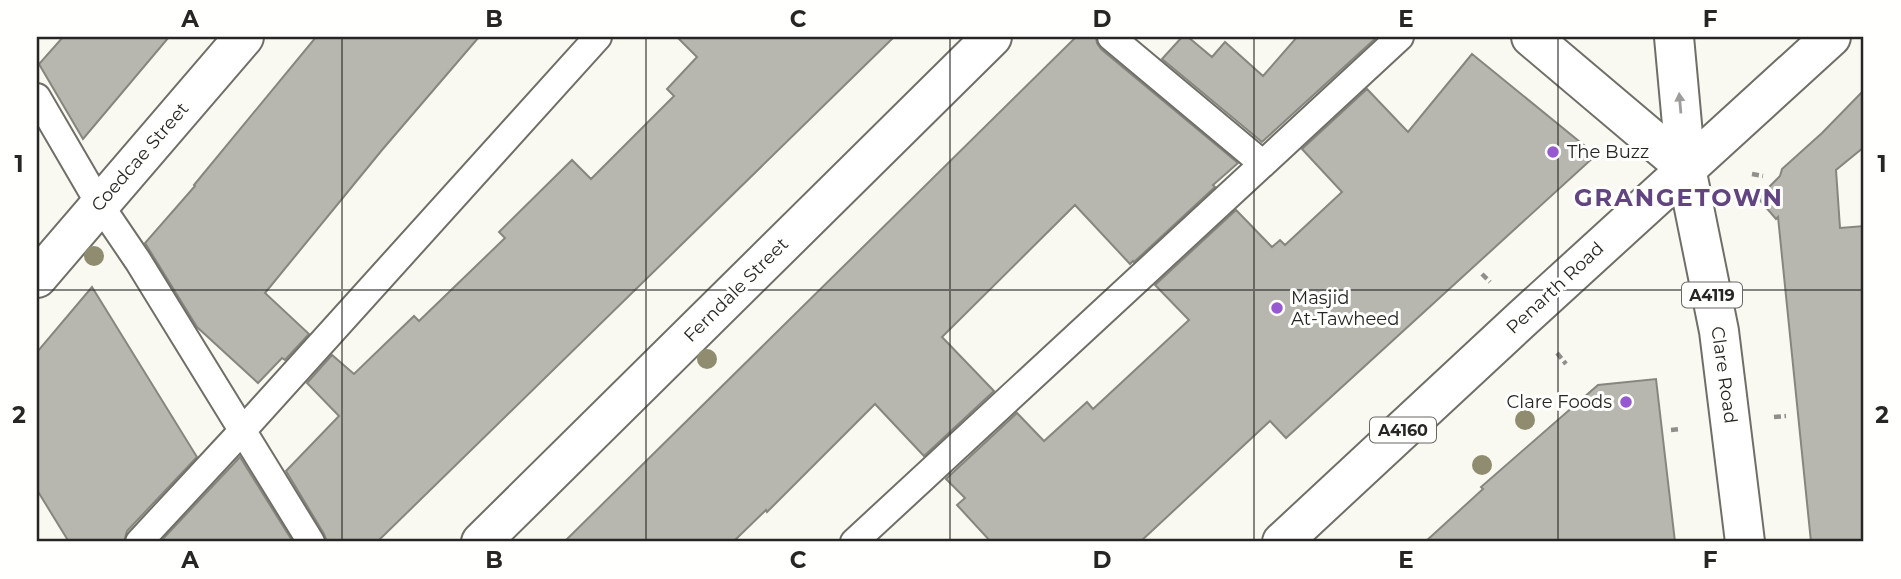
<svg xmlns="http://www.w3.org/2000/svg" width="1901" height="579" font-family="Montserrat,sans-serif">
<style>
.building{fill:#b7b7b0;stroke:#86867f;stroke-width:2}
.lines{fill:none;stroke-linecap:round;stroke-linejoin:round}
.lane-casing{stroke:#6f6f68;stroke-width:30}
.street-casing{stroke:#6f6f68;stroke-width:42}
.primary-casing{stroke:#6f6f68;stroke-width:42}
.path{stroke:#908f8b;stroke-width:4.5;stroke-dasharray:7 3.5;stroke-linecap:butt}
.lane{stroke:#fff;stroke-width:26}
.street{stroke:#fff;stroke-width:38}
.primary{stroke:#fff;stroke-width:38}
.tree{fill:#8f8c70}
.oneway{fill:#9e9d9c}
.grid{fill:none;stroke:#272624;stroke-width:2;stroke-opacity:0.55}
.poi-dot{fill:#9659d0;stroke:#fffffe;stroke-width:2.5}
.labels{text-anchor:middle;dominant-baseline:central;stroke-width:6;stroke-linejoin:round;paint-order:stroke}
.shield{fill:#fffffe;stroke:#686765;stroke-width:2}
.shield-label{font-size:16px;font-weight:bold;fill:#272624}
.poi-label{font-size:18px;fill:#272624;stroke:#fffffe;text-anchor:start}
.street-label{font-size:18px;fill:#272624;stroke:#fffffe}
.district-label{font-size:24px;font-weight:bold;letter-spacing:2px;fill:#614480;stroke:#fffffe}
.neatline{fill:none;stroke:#272624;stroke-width:2.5}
.grid-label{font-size:23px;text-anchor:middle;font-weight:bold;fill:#272624}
</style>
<rect width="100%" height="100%" fill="#f9f8f1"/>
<path class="building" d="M63,37h106l-86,102 -44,-75z
M316,37h163l-97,113 -117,143 44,41 -24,26 -3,-2 -24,25 -61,-56 -52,-84 50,-57 -1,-1z
M677,37h217l-517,505h-50l-3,-8 -38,-63 53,-55 -32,-33 25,-28 22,19 60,-58 5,5 86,-83 -6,-6 73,-72 19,19 83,-83 -7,-7 30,-32z
M1076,37h20l1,6 4,6 137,114 -25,22 2,2 -81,75 -1,-1 -3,3 -55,-59 -133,132 52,54 -70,65 -49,-52 -108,108 -1,-2 -33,32h-169z
M1182,37h6l24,20 13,-15 38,34 34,-39h80l-115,105 -100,-83z
M1472,54l124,101 -310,283 -16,-17 -130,121h-149l-34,-37 8,-7 -19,-19 71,-66 27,28 43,-39 6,7 96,-89 -34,-35 81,-75 36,37 8,-7 5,5 57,-53 -40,-43 65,-60 41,43z
M1864,90v57l-28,23 4,58 24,-2v316h-53l-33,-325 -2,2 -18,-21 22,-22 2,-7 40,-36z
M92,287l105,170 -70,74 -3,11h-55l-32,-52v-138z
M1656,379l19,163h-250l58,-53 -2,-2 117,-102z
M240,457l53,85h-133z"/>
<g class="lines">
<defs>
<path id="lane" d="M1111,37l152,127
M37,97l63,108 38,56 173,281
M139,542l104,-112 355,-393
M854,542l546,-505"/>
<path id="street" d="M1674,37l12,131
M37,278l207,-241
M481,542l511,-505"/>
<path id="primary" d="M1531,37l155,131
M1686,168l33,163 26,211
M1282,542l241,-224 308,-281"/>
</defs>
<use href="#lane" class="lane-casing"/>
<use href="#street" class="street-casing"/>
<use href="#primary" class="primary-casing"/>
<path class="path" d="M1752,174l11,2
M1482,274l8,8
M1557,353l9,11
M1774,417l12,-1
M1671,430l10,-1"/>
<use href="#lane" class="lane"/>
<use href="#street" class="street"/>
<use href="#primary" class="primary"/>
</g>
<g class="tree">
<circle cx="94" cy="256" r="10"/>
<circle cx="707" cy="359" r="10"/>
<circle cx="1525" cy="420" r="10"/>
<circle cx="1482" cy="465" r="10"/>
</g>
<defs><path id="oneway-solid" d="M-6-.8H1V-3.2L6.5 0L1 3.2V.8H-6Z" transform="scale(1.75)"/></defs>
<use class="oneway" href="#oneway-solid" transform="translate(1680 103) rotate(-95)"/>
<path class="grid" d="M342,37v505M646,37v505M950,37v505M1254,37v505M1558,37v505M37,290h1827"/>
<g class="poi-dot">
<circle cx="1553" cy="152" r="7"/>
<circle cx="1277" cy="308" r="7"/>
<circle cx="1626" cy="402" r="7"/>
</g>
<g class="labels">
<g class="shield">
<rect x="1682" y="282.5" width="60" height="25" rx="5"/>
<rect x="1370" y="417.5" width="66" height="25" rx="5"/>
</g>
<g class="shield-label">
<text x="1712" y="295">A4119</text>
<text x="1403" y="430">A4160</text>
</g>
<g class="poi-label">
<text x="1567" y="152">The Buzz</text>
<text x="1291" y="298">Masjid<tspan x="1291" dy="21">At-Tawheed</tspan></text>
<text x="1612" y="402" text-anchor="end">Clare Foods</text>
</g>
<g class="street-label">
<text transform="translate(140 157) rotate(-49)">Coedcae Street</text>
<text transform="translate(1555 288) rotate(-43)">Penarth Road</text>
<text transform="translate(736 290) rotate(-45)">Ferndale Street</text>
<text transform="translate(1724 375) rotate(82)">Clare Road</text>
</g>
<g class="district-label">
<text x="1679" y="197">GRANGETOWN</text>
</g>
</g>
<rect width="1901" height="579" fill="none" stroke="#fffffe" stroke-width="77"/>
<rect x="38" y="38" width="1824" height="502" class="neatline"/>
<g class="grid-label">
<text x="190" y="27">A</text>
<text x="494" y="27">B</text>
<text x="798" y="27">C</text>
<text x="1102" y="27">D</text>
<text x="1406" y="27">E</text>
<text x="1710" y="27">F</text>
<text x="19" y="172">1</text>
<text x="1882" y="172">1</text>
<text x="19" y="423">2</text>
<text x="1882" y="423">2</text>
<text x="190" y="568">A</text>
<text x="494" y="568">B</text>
<text x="798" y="568">C</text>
<text x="1102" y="568">D</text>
<text x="1406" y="568">E</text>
<text x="1710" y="568">F</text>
</g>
</svg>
